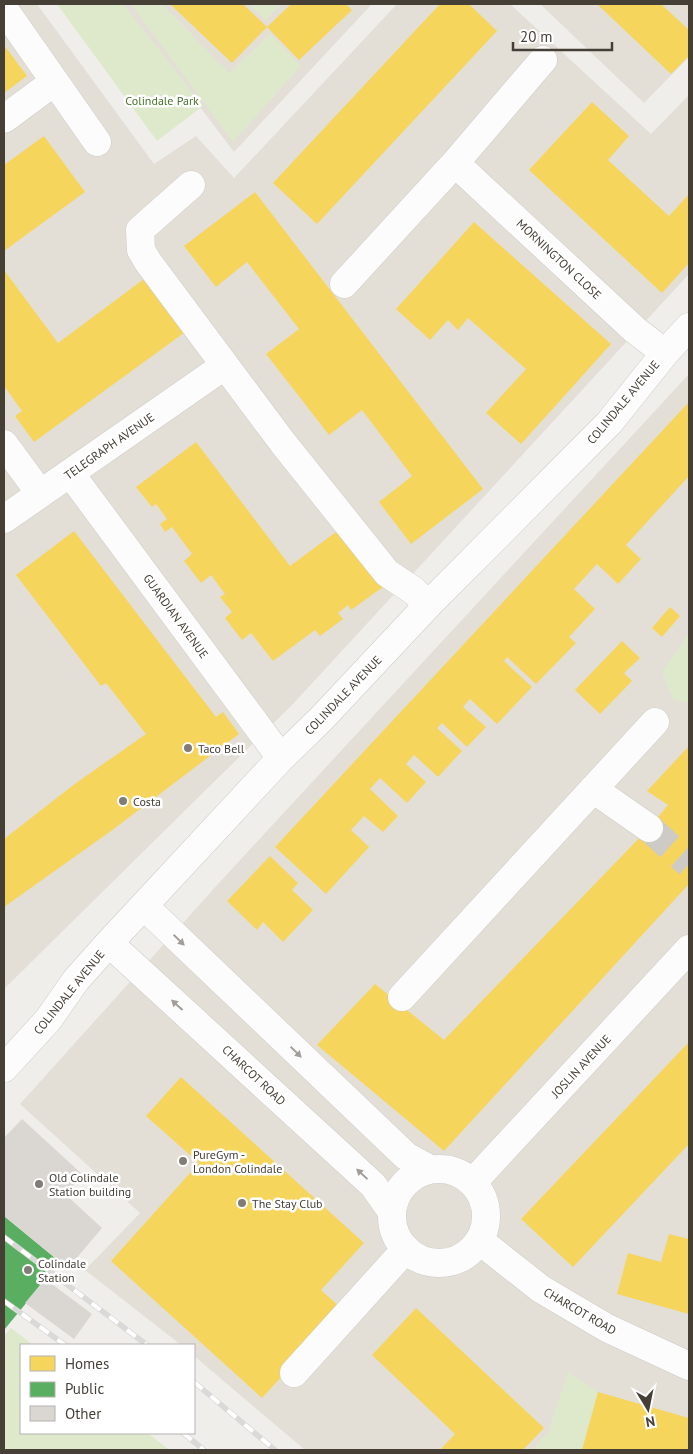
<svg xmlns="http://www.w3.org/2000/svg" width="693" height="1454" font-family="'PT Sans',sans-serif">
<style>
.residential{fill:#e3dfd7}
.green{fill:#dee9cb}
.homes{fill:#f6d55c}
.public{fill:#5aae61}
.building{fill:#dad7d2}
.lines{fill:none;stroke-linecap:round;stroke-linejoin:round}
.minor-tunnel{stroke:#cecbc6;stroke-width:28;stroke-dasharray:28 14;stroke-linecap:butt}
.minor-casing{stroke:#ceccc7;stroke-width:29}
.minor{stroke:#fdfcfc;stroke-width:28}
.rail-casing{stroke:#d9d9d8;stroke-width:5.5}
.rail{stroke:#fff;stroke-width:4;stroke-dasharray:11;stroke-linecap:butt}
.oneway{fill:#a19e99}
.poi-dot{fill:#817c75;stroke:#fff;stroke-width:2}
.labels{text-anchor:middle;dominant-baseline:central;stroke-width:5;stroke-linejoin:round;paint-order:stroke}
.park-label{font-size:12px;fill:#4a742c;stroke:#fff}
.street-label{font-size:12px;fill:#453f36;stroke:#fff}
.poi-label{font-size:12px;fill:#453f36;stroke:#fff;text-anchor:start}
</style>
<rect width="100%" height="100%" fill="#f0eeea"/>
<path class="residential" d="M11,4h26l117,160 42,-28 38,42 163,-174h113l141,130 38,-39v179l-396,430 -289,285v-982z
M122,4h250l-138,148z
M540,4h149v53l-45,46z
M689,374v1076h-384l-111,-94v-11h-13l-96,-75 55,-57 -120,-109 198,-220z"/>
<path class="green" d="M57,4h66l80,102 -46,35z
M131,4h31l67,69 41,-39 31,32 -68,76z
M249,4h33l-17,16z
M689,633v70l-16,-4 -11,-27z
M11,1328l22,17h-12v88h127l21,17h-165v-114z
M568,1372l30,20 -16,58h-50l16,-17z"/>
<path class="homes" d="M170,4h73l24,23 24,-23h55l6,6 -53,50 -32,-33 -35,36z
M440,4h29l28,27 -180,193 -44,-41z
M597,4h64l28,26v26l-18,18z
M4,45l23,31 -23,17z
M592,102l37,34 -21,24 61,56 20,-22v69l-27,30 -133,-123z
M44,136l41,56 -81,59v-86z
M255,192l228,297 -72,55 -32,-42 33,-26 -50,-66 -33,25 -31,-40 -32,-41 33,-25 -52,-67 -31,25 -32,-41z
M474,222l137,122 -90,100 -35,-31 40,-44 -58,-51 -10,12 -10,-10 -18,20 -34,-31z
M4,270l54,73 90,-67 40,54 -154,112 -19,-26 7,-5 -18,-25z
M689,402v74l-63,69 15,14 -23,25 -21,-20 -23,25 21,20 -26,28 7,6 -40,41 -29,-27 -3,4 28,26 -35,37 -27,-25 -7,8 23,20 -19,20 -25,-24 -5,5 25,23 -24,26 -24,-22 -8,9 20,18 -19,21 -27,-25 -10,11 28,27 -15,16 -19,-16 -13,14 18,17 -43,47 -51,-47z
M196,442l94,124 50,-37 43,58 -32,23 -3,-5 -10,8 5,6 -23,17 -5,-6 -42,31 -22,-28 -9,7 -17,-22 7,-6 -12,-15 5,-3 -14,-19 -10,8 -17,-22 8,-7 -20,-27 -7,5 -5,-8 7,-5 -11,-15 -4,3 -16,-20z
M74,531l142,186 7,-5 16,22 -128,97 -107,76v-68l72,-56 70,-49 -40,-51 -5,3 -85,-111z
M670,607l10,9 -18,21 -10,-9z
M622,641l18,17 -16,15 8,8 -32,33 -25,-24z
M689,746v138l-245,267 -127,-106 58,-61 69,56 205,-212 19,-23 -21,-14z
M270,856l28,27 -6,7 21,20 -30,32 -20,-20 -6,8 -30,-29z
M689,1042v102l-116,123 -52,-48z
M181,1077l183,166 -43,47 22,20 -81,88 -151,-137 88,-98 -53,-47z
M669,1234l20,5v75l-72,-20 11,-41 33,9z
M416,1308l128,120 -21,22h-83l15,-16 -83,-79z
M598,1392l91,26v32h-107z"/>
<path class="public" d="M4,1216l56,46 -56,68z"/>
<path class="building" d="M22,1119l61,56 -18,19 37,34 -33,39 -9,-5 -56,-46v-78z
M45,1279l47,35 -18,25 -49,-36z"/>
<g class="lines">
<path class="minor-tunnel" d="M649,828l40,36"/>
<defs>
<path id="minor" d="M4,9l93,133
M4,119l50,-37
M455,163l180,167 30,23
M191,185l-51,45 1,20 7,12 135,181 104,130 27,18 14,14
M344,284l111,-121 88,-103
M4,444l36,49
M70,473l211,285
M4,519l210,-146
M593,789l56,39
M144,906l262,250 24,13
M109,943l264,242 19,27
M402,997l253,-275
M4,1068l44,-48 28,-40 33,-37 172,-185 41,-40 106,-113 181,-182 56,-70 24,-26
M392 1216a47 47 0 1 1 94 0a47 47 0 1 1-94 0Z
M473,1182l216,-233
M480,1241l61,48 66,39 82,38
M294,1373l112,-124"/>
</defs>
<use href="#minor" class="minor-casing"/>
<use href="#minor" class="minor"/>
<defs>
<path id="rail" d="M4,1237l143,108
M4,1301l61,44
M194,1382l81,68
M183,1433l21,17"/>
</defs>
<use href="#rail" class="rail-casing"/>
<use href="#rail" class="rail"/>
</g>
<defs><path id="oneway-solid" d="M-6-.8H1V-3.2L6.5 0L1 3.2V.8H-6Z" transform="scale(1.25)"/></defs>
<g class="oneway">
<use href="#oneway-solid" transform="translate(179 940) rotate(44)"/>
<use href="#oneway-solid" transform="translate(177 1005) rotate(-138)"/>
<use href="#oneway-solid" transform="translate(296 1052) rotate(44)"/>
<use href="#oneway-solid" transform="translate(362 1174) rotate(-137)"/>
</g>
<g class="poi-dot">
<circle cx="188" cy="748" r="5"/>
<circle cx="123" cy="801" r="5"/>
<circle cx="183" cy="1161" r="5"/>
<circle cx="39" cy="1184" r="5"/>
<circle cx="242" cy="1203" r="5"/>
<circle cx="28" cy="1270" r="5"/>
</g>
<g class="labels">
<g class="park-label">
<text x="162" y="100">Colindale Park</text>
</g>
<g class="street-label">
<text transform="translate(559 259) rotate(43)">MORNINGTON CLOSE</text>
<text transform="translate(623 402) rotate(-50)">COLINDALE AVENUE</text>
<text transform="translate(109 446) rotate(-35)">TELEGRAPH AVENUE</text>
<text transform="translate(176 616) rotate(54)">GUARDIAN AVENUE</text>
<text transform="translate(343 695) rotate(-46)">COLINDALE AVENUE</text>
<text transform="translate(69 992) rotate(-51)">COLINDALE AVENUE</text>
<text transform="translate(581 1066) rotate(-47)">JOSLIN AVENUE</text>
<text transform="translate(254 1075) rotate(43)">CHARCOT ROAD</text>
<text transform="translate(580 1311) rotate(30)">CHARCOT ROAD</text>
</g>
<g class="poi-label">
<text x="198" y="748">Taco Bell</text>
<text x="133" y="801">Costa</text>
<text x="193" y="1154">PureGym -<tspan x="193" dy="14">London Colindale</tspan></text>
<text x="49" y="1177">Old Colindale<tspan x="49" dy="14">Station building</tspan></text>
<text x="252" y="1203">The Stay Club</text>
<text x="38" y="1263">Colindale<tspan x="38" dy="14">Station</tspan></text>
</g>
</g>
<rect width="693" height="1454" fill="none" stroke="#453f36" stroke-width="10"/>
<rect x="20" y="1344" width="175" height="90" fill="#ffffff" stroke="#b5b2af"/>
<rect x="30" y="1356" width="25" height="15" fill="#f6d55c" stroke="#b5b2af"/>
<text x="65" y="1369" font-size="15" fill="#453f36">Homes</text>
<rect x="30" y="1382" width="25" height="15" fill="#5aae61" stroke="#b5b2af"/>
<text x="65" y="1394" font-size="15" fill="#453f36">Public</text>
<rect x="30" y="1406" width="25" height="15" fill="#dad7d2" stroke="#b5b2af"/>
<text x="65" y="1419" font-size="15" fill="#453f36">Other</text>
<g transform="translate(648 1409) rotate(170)" stroke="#ffffff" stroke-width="4" paint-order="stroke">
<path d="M0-4L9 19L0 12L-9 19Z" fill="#453f36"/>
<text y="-8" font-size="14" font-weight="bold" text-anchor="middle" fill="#453f36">N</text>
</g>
<path d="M513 42v8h99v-8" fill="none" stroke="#453f36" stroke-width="2.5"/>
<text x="520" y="42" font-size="15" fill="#453f36" stroke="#ffffff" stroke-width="4" paint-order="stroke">20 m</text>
</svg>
